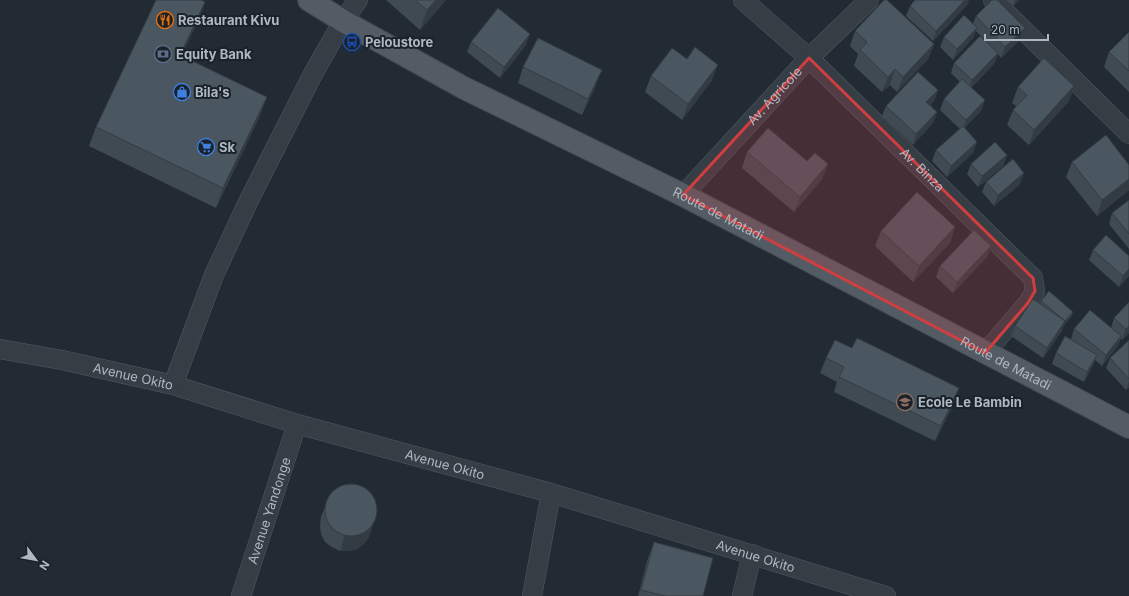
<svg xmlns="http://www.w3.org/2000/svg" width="1129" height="596" viewBox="0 0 1129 596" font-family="Inter,sans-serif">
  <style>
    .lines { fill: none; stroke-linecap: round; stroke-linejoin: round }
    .street-casing { stroke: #525b63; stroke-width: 20 }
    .primary-casing { stroke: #3e464f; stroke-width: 24 }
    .street { stroke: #353d45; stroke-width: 19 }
    .primary { stroke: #535c65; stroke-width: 22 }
    .wall { fill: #404a53 }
    .shaded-wall { fill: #343c43 }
    .building { fill: #4a5660; stroke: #343c43 }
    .marked { fill: #d03e3f; fill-opacity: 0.2; stroke: #d03e3f; stroke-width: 3; stroke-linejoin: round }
    .labels { text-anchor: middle; stroke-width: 4; stroke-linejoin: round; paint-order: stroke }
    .poi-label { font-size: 13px; font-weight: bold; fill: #afb8c2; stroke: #1a222a; text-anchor: start }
    .street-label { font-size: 13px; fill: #afb8c2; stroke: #1a222a }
  </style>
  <rect width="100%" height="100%" fill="#222b34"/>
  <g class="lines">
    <g class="street-casing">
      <g id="street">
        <path id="s1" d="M743 0 809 58 1033 278 1035 291 1028 303 985 353"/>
        <path d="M993 0 1129 134"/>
        <path id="s2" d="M683 195 809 58 869 0"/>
        <path id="s3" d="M0 349 62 360 173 385 297 424 551 493 886 596"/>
        <path d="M173 385 214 275 248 202 314 72 343 21 358 0"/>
        <path id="s4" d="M241 596 297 424"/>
        <path d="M532 596 551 493"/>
        <path d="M742 596 752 554"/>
      </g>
    </g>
    <g class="primary-casing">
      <g id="primary">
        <path id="s5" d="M309 0 343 21 464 88 683 195 1129 427"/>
      </g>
    </g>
    <use href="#street" class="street"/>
    <use href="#primary" class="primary"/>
  </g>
  <path class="wall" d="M386 0H446L420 30Z
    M1007 0H1019L1013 6Z
    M205 2 198 21 181 56 260 116 216 208 89 146 96 127Z
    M968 4 933 41 906 16 910 6Z
    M976 16 1021 39 1001 58 998 54 994 64 971 88 985 100 981 111 964 128 973 153 947 177 932 161 936 150 960 129 940 110 944 99 960 82 951 73 954 63 984 39 976 31 973 38 953 60 940 47 944 37 973 24Z
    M855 31 934 44 928 59 897 92 890 85 882 92 854 66 858 54 850 46Z
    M1129 32V92L1104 67 1109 52Z
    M471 42 526 45 500 78 467 52Z
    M523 67 596 85 582 115 518 83Z
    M651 76 712 80 682 120 645 92Z
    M1074 86 1069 101 1029 145 1007 125 1013 110 1016 106 1012 103 1018 87Z
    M938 90 934 101 930 105 937 112 933 123 913 145 882 116 886 106Z
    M747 152 807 161 828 164 822 179 794 212 742 168Z
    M1007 155 1003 166 978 187 967 174 971 164Z
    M1072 162 1129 165V190L1097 216 1066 177Z
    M986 182 1020 184 994 206 982 192Z
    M1129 200V249L1109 224 1112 213Z
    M955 227 950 243 913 282 875 246 881 231Z
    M991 246 987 257 953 293 936 277 940 266Z
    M1093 250 1129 276 1119 287 1089 260Z
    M1041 301 1073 312 1071 317 1064 325 1061 332 1043 358 1011 336 1015 326 1040 304Z
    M1129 302V333L1122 340 1121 338 1117 347 1102 366 1095 360 1093 365 1084 382 1052 364 1056 353 1071 339 1074 329 1111 328 1114 318Z
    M1129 340V387L1126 390 1106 368 1110 358Z
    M852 348 954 403 935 441 834 392 837 382 820 373 826 358Z
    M327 502 369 537 364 544 357 549 348 551H340L332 547 325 542 321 534 320 526 321 517Z
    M654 542 703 596H638L648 558Z"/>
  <path class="shaded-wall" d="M436 0H446L420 30 427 10Z
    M965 0H969L968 4 933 41 936 31Z
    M1015 0H1019L1013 6Z
    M205 2 198 21 173 74 180 55Z
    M977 28 973 38 953 60 957 49Z
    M1025 28 1021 39 1001 58 1005 47Z
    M530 34 526 45 500 78 504 67Z
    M934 44 928 59 897 92 903 77Z
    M998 53 994 64 969 90 972 80Z
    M718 65 712 80 682 120 688 104Z
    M895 69 890 85 882 92 888 77Z
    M602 70 596 85 582 115 588 99Z
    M1074 86 1069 101 1029 145 1034 130Z
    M938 90 934 101 922 113 926 102Z
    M267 97 260 116 216 208 223 188Z
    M985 100 981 111 962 131 966 120Z
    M937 112 933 123 913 145 916 134Z
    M977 142 973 153 947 177 951 166Z
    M1007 155 1003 166 978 187 982 176Z
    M828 164 822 179 794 212 800 197Z
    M1024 173 1020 184 994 206 998 195Z
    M1129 179V190L1097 216 1102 200Z
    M955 227 950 243 913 282 919 266Z
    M991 246 987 257 953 293 957 282Z
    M1129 269V276L1119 287 1123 276Z
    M1073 312 1071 317 1064 325 1061 332 1043 358 1047 348 1065 321Z
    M1129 326V333L1122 340 1126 329Z
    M1121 336 1117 347 1102 366 1106 355Z
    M1097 355 1093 365 1084 382 1087 372Z
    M1129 381V387L1126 390Z
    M959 388 954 403 935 441 941 426Z
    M374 522 369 537 364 544 357 549 348 551H340L345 535Z"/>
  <path class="building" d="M156 0H201L205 2 180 55 267 97 223 188 96 127Z
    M415 0H436L427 10Z
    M884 0H887L934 44 903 77 895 69 888 77 860 50 867 42 855 31Z
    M915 0H965L936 31 910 6Z
    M992 0H997L1025 28 1005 47 976 16Z
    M498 8 530 34 504 67 471 42Z
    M964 15 977 28 957 49 944 37Z
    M1129 32V71L1109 52Z
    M980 36 998 53 972 80 954 63Z
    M538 38 602 70 588 99 523 67Z
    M695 47 718 65 688 104 651 76 672 48 687 59Z
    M1044 58 1074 86 1034 130 1013 110 1027 95 1018 87Z
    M918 72 938 90 926 102 937 112 916 134 886 106Z
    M962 79 985 100 966 120 944 99Z
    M963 126 977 142 951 166 936 150Z
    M768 128 807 161 815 153 828 164 800 197 747 152Z
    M1106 135 1129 165V179L1102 200 1072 162Z
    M995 142 1007 155 982 176 971 164Z
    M1013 159 1024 173 998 195 986 182Z
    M917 192 955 227 919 266 881 231Z
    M1129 200V234L1112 213Z
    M974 230 991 246 957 282 940 266Z
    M1106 235 1129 256V269L1123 276 1093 250Z
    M1049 291 1073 312 1065 321 1041 301Z
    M1033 299 1065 321 1047 348 1015 326Z
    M1129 302V326L1126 329 1114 318Z
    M1090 310 1121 336 1106 355 1074 329Z
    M1065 336 1097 355 1087 372 1056 353Z
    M857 338 959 388 941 426 839 377 844 367 826 358 835 340 852 348Z
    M1129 340V379L1110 358Z
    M325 510a26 26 0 1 1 52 0a26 26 0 1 1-52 0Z
    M654 542 713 558 703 596H665L641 590Z"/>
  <path class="marked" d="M809 58 1033 278 1035 291 1028 303 985 353 683 195Z"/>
  <defs>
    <g id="restaurant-ring" transform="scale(0.9)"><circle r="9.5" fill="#1a222a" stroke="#e8710a" stroke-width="1.5"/><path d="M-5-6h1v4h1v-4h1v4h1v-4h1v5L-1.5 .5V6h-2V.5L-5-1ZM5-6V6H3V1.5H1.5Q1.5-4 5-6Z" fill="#e8710a"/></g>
    <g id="bus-ring" transform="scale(0.9)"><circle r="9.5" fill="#1a222a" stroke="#1a4fb4" stroke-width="1.5"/><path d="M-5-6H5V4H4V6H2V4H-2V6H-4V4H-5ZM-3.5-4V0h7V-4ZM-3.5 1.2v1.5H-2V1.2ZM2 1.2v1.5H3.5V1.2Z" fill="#1a4fb4"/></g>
    <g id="bank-ring" transform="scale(0.9)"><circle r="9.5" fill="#1a222a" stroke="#5c6f8a" stroke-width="1.5"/><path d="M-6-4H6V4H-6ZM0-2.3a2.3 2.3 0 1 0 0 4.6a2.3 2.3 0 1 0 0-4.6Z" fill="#5c6f8a"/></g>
    <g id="shop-ring" transform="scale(0.9)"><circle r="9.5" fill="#1a222a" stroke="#3f7fe0" stroke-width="1.5"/><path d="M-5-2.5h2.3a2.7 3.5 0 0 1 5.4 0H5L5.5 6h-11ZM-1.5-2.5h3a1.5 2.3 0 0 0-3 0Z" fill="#3f7fe0"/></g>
    <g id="supermarket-ring" transform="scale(0.9)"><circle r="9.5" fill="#1a222a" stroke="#3f7fe0" stroke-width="1.5"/><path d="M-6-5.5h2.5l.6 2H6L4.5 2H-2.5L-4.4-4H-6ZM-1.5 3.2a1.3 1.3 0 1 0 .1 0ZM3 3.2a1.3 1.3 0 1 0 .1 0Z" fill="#3f7fe0"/></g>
    <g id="school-ring" transform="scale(0.9)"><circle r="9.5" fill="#1a222a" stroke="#8d6e63" stroke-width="1.5"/><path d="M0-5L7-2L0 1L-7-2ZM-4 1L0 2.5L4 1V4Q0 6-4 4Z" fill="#8d6e63"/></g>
  </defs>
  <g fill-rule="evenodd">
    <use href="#restaurant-ring" x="165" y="20"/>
    <use href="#bus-ring" x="352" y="42"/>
    <use href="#bank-ring" x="163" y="54"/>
    <use href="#shop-ring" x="182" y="92"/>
    <use href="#supermarket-ring" x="206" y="147"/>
    <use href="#school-ring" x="905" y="402"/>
  </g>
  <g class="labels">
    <g class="poi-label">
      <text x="178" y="25">Restaurant Kivu</text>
      <text x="365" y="47">Peloustore</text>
      <text x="176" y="59">Equity Bank</text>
      <text x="195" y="97">Bila's</text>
      <text x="219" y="152">Sk</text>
      <text x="918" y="407">Ecole Le Bambin</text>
    </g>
    <g class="street-label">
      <text dy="5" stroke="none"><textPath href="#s2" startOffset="135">Av. Agricole</textPath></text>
      <text dy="5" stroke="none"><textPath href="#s1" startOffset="247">Av. Binza</textPath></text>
      <text dy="5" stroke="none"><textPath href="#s5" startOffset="462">Route de Matadi</textPath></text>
      <text dy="5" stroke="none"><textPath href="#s5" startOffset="786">Route de Matadi</textPath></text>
      <text dy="5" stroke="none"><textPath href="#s3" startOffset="136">Avenue Okito</textPath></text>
      <text dy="5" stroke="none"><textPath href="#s3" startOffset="460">Avenue Okito</textPath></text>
      <text dy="5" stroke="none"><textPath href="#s4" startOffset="90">Avenue Yandonge</textPath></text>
      <text dy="5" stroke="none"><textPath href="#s3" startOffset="784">Avenue Okito</textPath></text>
    </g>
  </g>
  <g transform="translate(36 560) rotate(122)" stroke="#1a222a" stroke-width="3" paint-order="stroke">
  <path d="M0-3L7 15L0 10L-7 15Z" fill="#afb8c2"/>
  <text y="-6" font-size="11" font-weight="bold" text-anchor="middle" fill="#afb8c2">N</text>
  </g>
  <path d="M985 34v6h63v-6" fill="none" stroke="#afb8c2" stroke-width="2"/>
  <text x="991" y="34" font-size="12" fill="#afb8c2" stroke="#1a222a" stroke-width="3" paint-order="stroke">20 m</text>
</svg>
